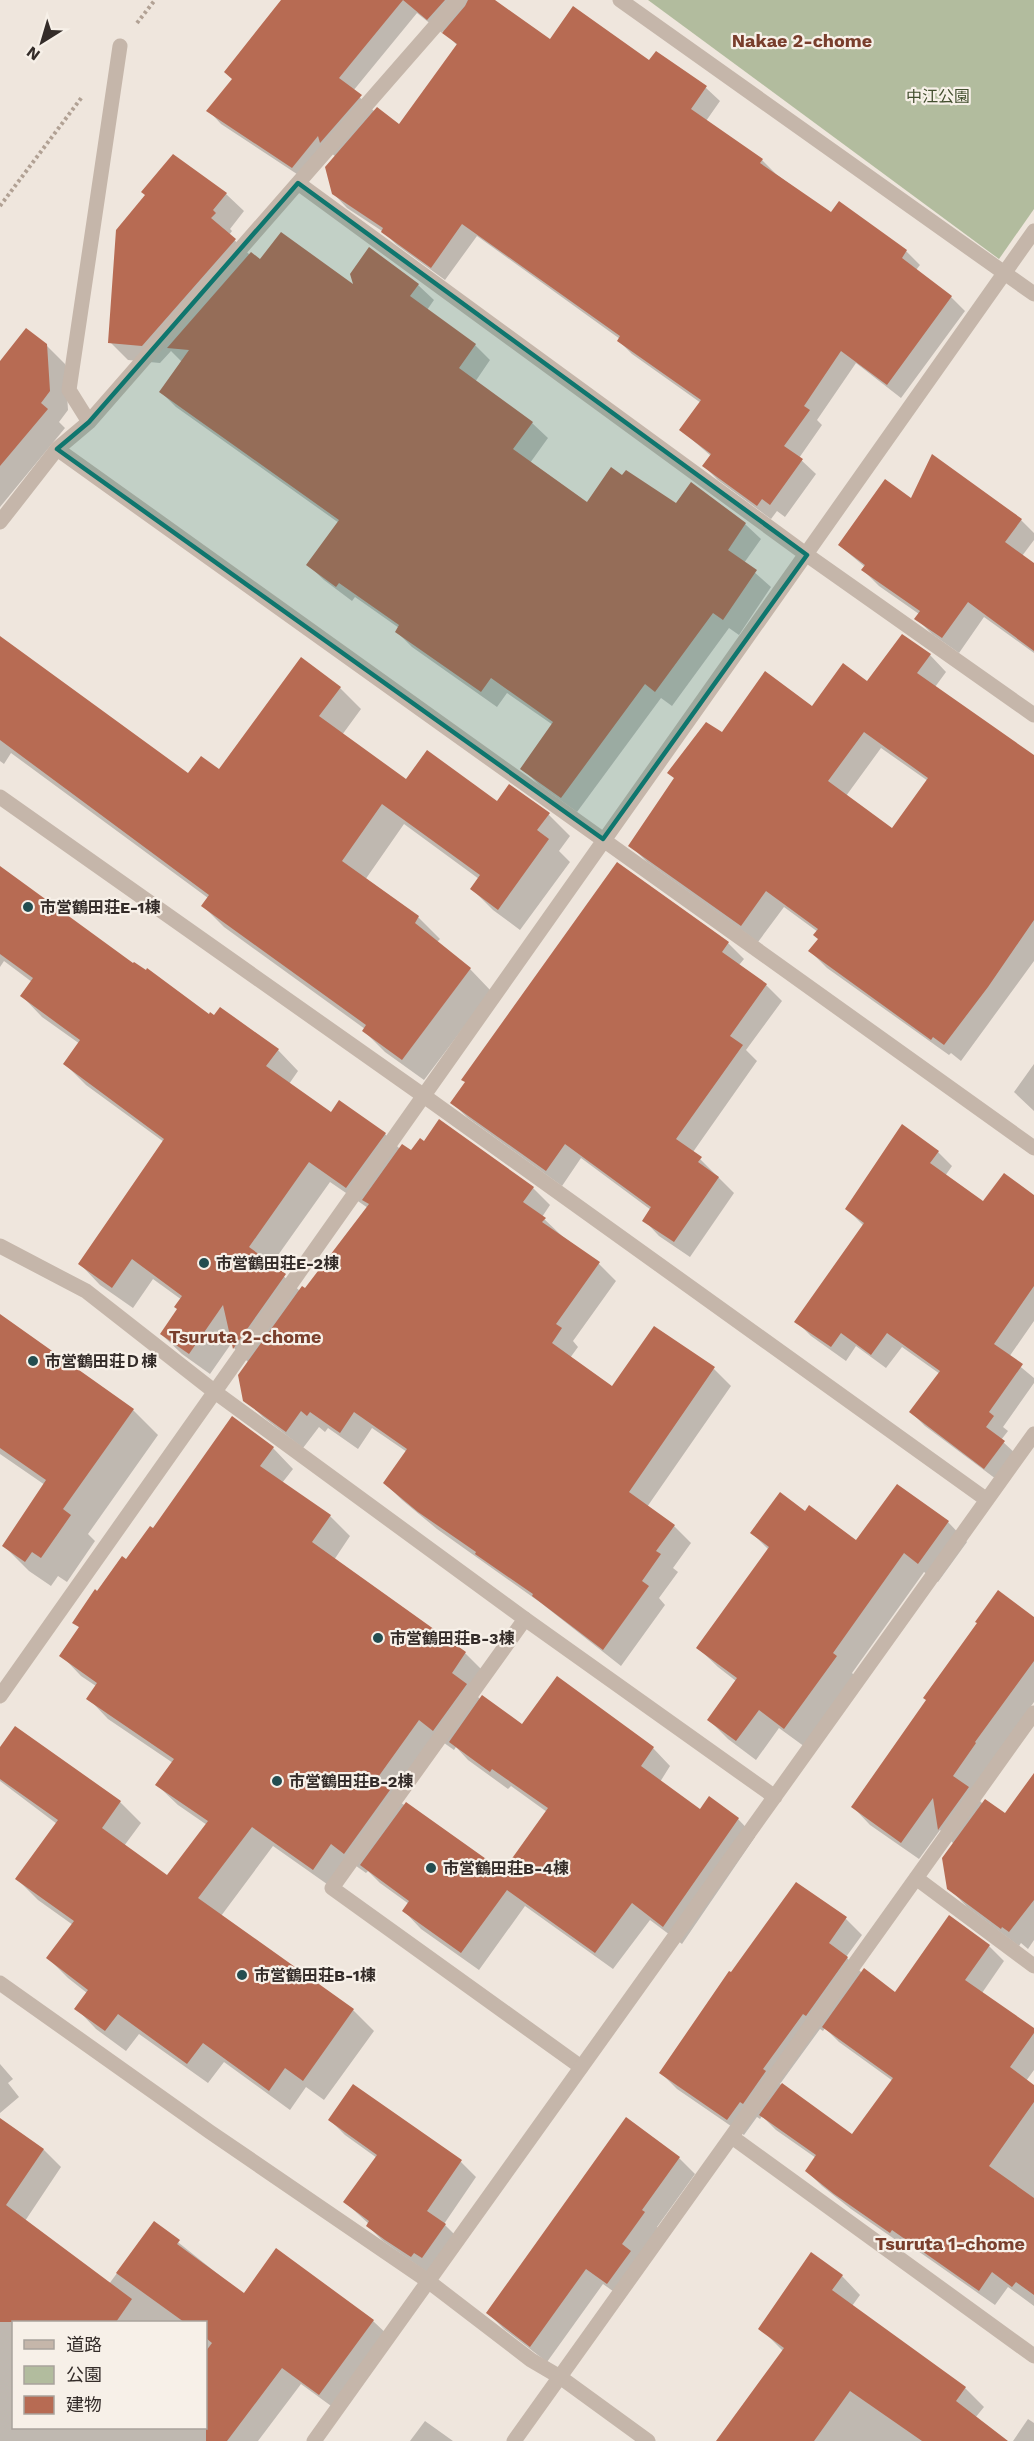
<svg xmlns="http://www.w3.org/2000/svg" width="1034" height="2441" viewBox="0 0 1034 2441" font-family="'Work Sans','Noto Sans JP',sans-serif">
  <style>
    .green { fill: #b2bc9e }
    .shadow { fill: #0003; fill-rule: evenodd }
    .building { fill: #b76b53; fill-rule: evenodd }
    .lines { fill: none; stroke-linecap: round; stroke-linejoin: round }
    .path { stroke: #b1a194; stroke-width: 4; stroke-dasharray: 3 3; stroke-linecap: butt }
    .lane { stroke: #c5b6aa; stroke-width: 15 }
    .street { stroke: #c5b6aa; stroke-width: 15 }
    .marked { fill: #0f766e; fill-opacity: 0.2; stroke: #0f766e; stroke-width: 4.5; stroke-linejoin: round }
    .poi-dot { fill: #234d50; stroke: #f7f0e8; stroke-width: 2 }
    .labels { text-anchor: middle; stroke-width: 4.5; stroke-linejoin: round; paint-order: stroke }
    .park-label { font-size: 16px; fill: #434f2f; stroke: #f7f0e8 }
    .poi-label { font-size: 16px; font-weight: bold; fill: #342c29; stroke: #f7f0e8; text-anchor: start }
    .neighbourhood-label { font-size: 18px; font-weight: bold; fill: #793e2c; stroke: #f7f0e8 }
  </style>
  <rect width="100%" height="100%" fill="#efe6dd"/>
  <path class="green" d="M648 0H1034V209L999 259Z"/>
  <path class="shadow" d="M283 0H492L550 41 649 62 706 88 720 101 706 121 762 160 776 174 831 215 906 251 920 265 916 270 951 297 965 311 901 398 856 363 817 420 822 425 799 458 816 474 785 517 777 511 771 519 718 480 704 466 711 456 681 430 701 403 632 354 619 341 620 339 477 236 445 280 397 245 382 231 347 208 333 193 336 157 330 152 306 180 221 124 208 110 234 79ZM417 13 442 33 443 31 458 46 399 126 375 112 353 91Z
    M226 194 244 211 230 229 232 231 229 235 250 255 261 261 355 287 418 285 434 300 427 310 475 345 490 360 475 382 532 423 548 438 530 463 587 504 623 477 676 506 745 524 761 539 744 563 771 587 739 635 729 628 672 706 661 698 577 812 538 784 522 768 553 725 507 693 497 707 412 647 397 632 399 628 355 597 352 601 324 580 308 565 339 523 176 407 161 392 182 362 171 351 160 363 128 360 110 342 117 231Z
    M46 345 65 364 68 410 59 422 65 428 0 507V365Z
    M912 500 1021 520 1034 533V540L1022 556 1034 565V653L984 617 959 653 932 634 916 618 919 614 879 586 863 570 865 567 839 545Z
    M0 637 188 775 219 771 340 688 361 709 342 735 406 781 549 815 570 836 559 851 570 862 520 930 493 910 472 889 479 879 404 824 365 880 418 917 440 939 437 942 470 969 491 991 424 1080 385 1052 364 1031 365 1029 224 927 203 906 208 898 11 753 4 764 0 761Z
    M930 655 946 672 935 687 1034 770V961L961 1061 951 1053 949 1055 827 968 810 951 819 939 818 932 784 907 758 942 647 862 630 845 722 734 812 708ZM881 748 928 781 892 830 846 796Z
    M617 864 728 943 744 959 739 965 766 985 782 1001 746 1050 757 1061 693 1152 734 1193 690 1257 659 1236 644 1220 651 1210 581 1158 562 1186 468 1118 452 1103Z
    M0 868 133 965 209 1016 278 1050 298 1071 289 1084 331 1114 385 1134 400 1149 411 1152 424 1143 440 1121 533 1188 550 1205 542 1217 562 1236 599 1264 616 1281 573 1341 578 1347 570 1358 613 1388 714 1369 731 1386 647 1507 674 1526 691 1543 673 1568 678 1572 659 1598 665 1605 621 1666 541 1603 437 1529 402 1500 385 1483 407 1452 372 1428 358 1449 328 1428 325 1432 319 1427 303 1448 263 1417 245 1399 249 1363 234 1348 233 1341 210 1374 182 1354 161 1334 179 1309 182 1300 153 1279 133 1308 100 1285 80 1264 164 1142 86 1085 65 1064 80 1044 42 1017 22 996 32 982 4 961 0 967ZM330 1182 368 1208 305 1290 300 1291 271 1265Z
    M1034 1064V1111L1014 1092Z
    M938 1152 952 1166 945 1176 984 1203 1034 1197V1321L1009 1357 1034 1378V1383L1003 1427 1008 1431 1001 1440 1018 1456 1000 1482 925 1426 911 1412 940 1374 902 1347 886 1368 856 1346 846 1361 811 1336 796 1321 864 1226 847 1209Z
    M0 1316 133 1410 158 1435 88 1534 95 1541 67 1582 58 1576 51 1586 29 1571 4 1546 45 1485 0 1454Z
    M273 1448 293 1469 282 1483 330 1516 350 1536 334 1560 465 1653 486 1674 473 1692 481 1700 522 1726 653 1748 670 1766 660 1782 700 1811 738 1819 755 1837 682 1944 650 1920 613 1969 525 1906 479 1970 421 1929 404 1911 409 1904 380 1883 368 1871 366 1873 352 1863 334 1889 273 1846 221 1916 353 2010 374 2031 324 2100 306 2087 290 2110 224 2062 208 2083 139 2034 126 2051 96 2029 76 2008 87 1993 68 1978 48 1958 73 1925 38 1900 17 1879 57 1824 0 1781V1749L15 1728 120 1802 141 1823 124 1846 167 1877 207 1825 178 1805 157 1785 173 1763 108 1719 88 1698 96 1686 81 1676 61 1655 80 1628 74 1622 153 1530ZM440 1740 454 1750 456 1747 468 1760 508 1789 511 1786 547 1812 503 1873 397 1800Z
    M806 1513 857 1542 948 1522 967 1542 938 1582 924 1572 852 1673 855 1676 805 1747 779 1728 756 1760 728 1739 709 1720 736 1681 718 1667 698 1648 769 1550 752 1533Z
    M1034 1618V1702L971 1792 983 1804 1006 1815 1034 1776V1940L1028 1949 1021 1943 1019 1946 967 1907 949 1888 954 1844 940 1830 919 1859 870 1825 853 1807Z
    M797 1884 846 1919 862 1935 846 1957 862 1973 895 1994 989 1946 1004 1961 982 1993 1034 2029V2070L1026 2081 1034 2086V2306L1008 2287 995 2305 908 2244 906 2247 851 2209 822 2186 807 2171 816 2158 776 2130 762 2116 760 2119 757 2117 744 2135 677 2089 661 2073ZM825 2028 839 2042 893 2081 852 2136 780 2084 820 2029 823 2031Z
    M0 2064 13 2079 8 2083 19 2097 0 2113Z
    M353 2086 461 2162 476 2177 444 2224 461 2241 427 2272 383 2241 368 2226 369 2224 345 2202 377 2158 345 2135 330 2120Z
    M0 2120 44 2150 61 2167 25 2221 109 2284 154 2223 244 2295 373 2321 391 2338 338 2411 301 2384 258 2441H0ZM14 2322H206V2428H14Z
    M679 2158 695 2174 657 2227 660 2230 624 2299 603 2284 547 2362 504 2329 488 2313Z
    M842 2276 860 2295 852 2306 965 2388 984 2407 975 2418 1006 2441H718L783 2351 760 2328Z
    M1028 2419 1034 2423V2441H1013Z
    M425 2421 453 2441H410Z"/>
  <path class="building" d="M281 0H445L427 20 403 0 339 78 362 95 320 143 318 136 292 168 206 111 232 79 224 72Z
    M468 0H495L550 39 573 6 649 60 656 51 707 86 691 109 763 159 760 163 831 212 839 201 907 250 902 258 952 296 887 385 841 351 804 406 810 410 784 446 803 459 770 505 762 499 757 506 702 466 711 454 679 430 701 400 617 341 620 336 462 224 431 268 381 232 383 228 332 194 325 167 377 107 399 124 457 44 442 33 465 6Z
    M173 154 227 193 213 210 216 213 211 218 236 239 142 346 108 343 116 230 145 195 141 192Z
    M281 232 353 284 350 274 369 247 419 284 410 296 476 344 459 368 533 422 513 449 587 502 611 467 622 475 626 470 676 503 691 482 746 523 728 550 757 570 723 620 713 613 655 692 645 684 561 798 520 769 553 722 491 678 481 692 395 632 399 625 339 583 336 587 306 565 339 520 159 392 189 350 167 348 251 252 260 259Z
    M26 328 47 344 50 391 41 403 48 409 0 466V361Z
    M932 454 1022 519 1005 542 1034 563V651L968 602 942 638 914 619 920 611 861 570 865 565 838 545 885 479 911 498Z
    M902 634 931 654 917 673 1034 755V920L988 987 944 1045 933 1037 931 1040 808 951 818 939 813 935 818 929 766 891 741 926 628 846 674 778 667 773 706 722 722 732 765 671 812 706 843 663 867 681ZM864 732 928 778 892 828 828 781Z
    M0 636 188 773 201 756 219 769 301 657 341 687 319 716 406 779 427 750 497 801 509 784 550 813 537 830 549 839 498 910 470 889 480 875 382 804 342 861 419 916 415 923 471 968 402 1060 362 1031 366 1025 201 906 209 895 0 740Z
    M617 862 729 942 722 952 767 984 730 1036 743 1045 676 1139 702 1157 698 1162 719 1177 674 1242 642 1221 651 1207 565 1144 546 1171 450 1103 465 1082 461 1080Z
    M0 866 133 963 134 962 146 970 147 968 209 1014 210 1012 214 1015 220 1007 279 1049 266 1066 331 1112 339 1100 386 1133 346 1188 309 1162 249 1247 286 1274 233 1349 223 1305 189 1354 160 1334 177 1309 174 1307 182 1296 132 1259 112 1288 78 1264 164 1139 63 1064 80 1040 20 996 33 978 0 954Z
    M439 1119 534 1187 523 1202 546 1218 542 1222 600 1262 556 1324 562 1328 552 1343 612 1386 654 1326 715 1367 629 1492 675 1525 656 1551 661 1554 642 1581 649 1586 603 1650 532 1596 533 1594 475 1554 476 1552 418 1512 383 1483 407 1449 354 1412 340 1433 310 1412 307 1416 301 1411 286 1432 243 1401 238 1375 302 1286 305 1288 369 1204 362 1200 402 1144 411 1150 420 1138 424 1141Z
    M902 1124 939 1151 930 1163 983 1201 1004 1173 1034 1195V1286L994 1344 1023 1364 989 1412 994 1416 986 1427 1005 1441 984 1469 909 1412 940 1371 887 1333 871 1355 841 1333 831 1347 794 1322 864 1223 845 1209Z
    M0 1314 134 1409 63 1509 71 1515 41 1558 32 1552 25 1562 2 1546 46 1480 0 1448Z
    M232 1416 274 1447 260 1466 331 1515 312 1542 466 1652 452 1673 467 1684 433 1731 419 1720 376 1780 390 1790 344 1854 331 1844 313 1870 252 1827 198 1898 354 2009 303 2081 285 2068 269 2091 203 2043 187 2064 118 2014 105 2031 74 2009 88 1990 46 1958 74 1921 15 1879 58 1820 0 1779V1747L15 1726 121 1801 102 1828 167 1875 208 1821 155 1785 174 1759 86 1699 97 1683 59 1656 79 1627 72 1623 95 1589 97 1591 122 1556 126 1559 150 1526 153 1528Z
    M897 1484 949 1521 918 1564 904 1553 833 1653 837 1656 784 1729 759 1710 736 1741 707 1720 737 1678 696 1648 769 1547 750 1533 780 1492 805 1511 809 1505 856 1540Z
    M998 1590 1034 1617V1661L975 1742 976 1743 953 1776 969 1787 938 1830 933 1798 901 1843 851 1807 926 1700 923 1698 977 1623 975 1622Z
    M557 1676 654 1747 641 1766 700 1809 709 1796 739 1818 663 1927 632 1903 595 1953 507 1890 461 1953 402 1911 409 1901 360 1865 406 1802 503 1871 548 1808 492 1769 490 1772 449 1742 482 1695 522 1724Z
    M1034 1773V1900L1009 1932 1002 1927 1001 1929 947 1889 942 1858 985 1799 1005 1813Z
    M796 1882 847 1917 829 1943 848 1957 806 2016 803 2014 763 2069 766 2071 743 2104 740 2102 727 2120 659 2073 729 1971 731 1972Z
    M949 1915 990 1945 965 1980 1034 2028V2033L1010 2067 1034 2085V2102L989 2166 1034 2198V2295L1016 2282 1012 2287 992 2272 979 2291 892 2230 890 2233 834 2194 805 2171 816 2155 759 2115 782 2083 852 2134 893 2078 822 2027 864 1968 895 1992Z
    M353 2084 462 2160 427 2211 446 2224 422 2258 414 2253 411 2257 385 2240 366 2226 369 2221 343 2202 377 2155 328 2120Z
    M626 2117 680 2157 642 2210 645 2212 622 2244 631 2251 607 2284 586 2269 530 2347 486 2313Z
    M0 2118 44 2149 6 2205 132 2299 116 2322H0Z
    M154 2221 180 2240 177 2244 244 2293 276 2248 374 2320 319 2395 282 2368 227 2441H206V2351L212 2343 206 2338V2322H184L116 2273Z
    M811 2252 843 2275 832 2290 966 2387 956 2401 1008 2441H922L850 2391 814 2441H716L784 2348 758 2329Z"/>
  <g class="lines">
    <path class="path" d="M137 23 155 0
      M0 206 82 97"/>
    <path class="lane" d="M525 1619 332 1888 581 2067"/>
    <path class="street" d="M620 0 1034 294
      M298 183 807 555 1034 715
      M89 422 69 390 120 46
      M57 449 1034 1148
      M0 522 57 449 89 422 458 0
      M0 797 424 1096 987 1500
      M0 1246 86 1291 215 1392 525 1619 775 1797
      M0 1696 1034 231
      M916 1878 1034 1966
      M0 1983 210 2132 428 2281 531 2360 560 2377 648 2441
      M732 2137 1034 2356
      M314 2441 1034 1434
      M514 2441 1034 1713"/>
  </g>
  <path class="marked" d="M298 183 807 555 603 839 57 449 89 422Z"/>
  <g class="poi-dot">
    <circle cx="28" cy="907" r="6"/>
    <circle cx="204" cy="1263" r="6"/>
    <circle cx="33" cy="1361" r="6"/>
    <circle cx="378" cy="1638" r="6"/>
    <circle cx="277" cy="1781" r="6"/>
    <circle cx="431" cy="1868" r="6"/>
    <circle cx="242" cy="1975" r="6"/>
  </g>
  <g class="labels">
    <g class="park-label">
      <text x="938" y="102">中江公園</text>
    </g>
    <g class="poi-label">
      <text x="40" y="913">市営鶴田荘E-1棟</text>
      <text x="216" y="1269">市営鶴田荘E-2棟</text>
      <text x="45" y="1367">市営鶴田荘Ｄ棟</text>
      <text x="390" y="1644">市営鶴田荘B-3棟</text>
      <text x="289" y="1787">市営鶴田荘B-2棟</text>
      <text x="443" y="1874">市営鶴田荘B-4棟</text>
      <text x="254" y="1981">市営鶴田荘B-1棟</text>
    </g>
    <g class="neighbourhood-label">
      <text x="802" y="47">Nakae 2-chome</text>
      <text x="245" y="1343">Tsuruta 2-chome</text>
      <text x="950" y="2250">Tsuruta 1-chome</text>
    </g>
  </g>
  <rect x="12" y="2321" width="195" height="108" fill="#f7f0e8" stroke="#a9a29c" stroke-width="1.5"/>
  <rect x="24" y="2340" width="30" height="9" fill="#c5b6aa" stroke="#a9a29c" stroke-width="1.5"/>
  <text x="66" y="2351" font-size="18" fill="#342c29">道路</text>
  <rect x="24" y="2366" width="30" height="18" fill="#b2bc9e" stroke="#a9a29c" stroke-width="1.5"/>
  <text x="66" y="2381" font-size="18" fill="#342c29">公園</text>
  <rect x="24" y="2396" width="30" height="18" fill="#b76b53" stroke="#a9a29c" stroke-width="1.5"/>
  <text x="66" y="2411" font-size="18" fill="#342c29">建物</text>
  <g transform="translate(42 42) rotate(217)" stroke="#f7f0e8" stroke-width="4.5" paint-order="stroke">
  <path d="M0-4.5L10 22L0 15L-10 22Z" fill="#342c29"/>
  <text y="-9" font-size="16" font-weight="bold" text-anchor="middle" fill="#342c29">N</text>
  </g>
</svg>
